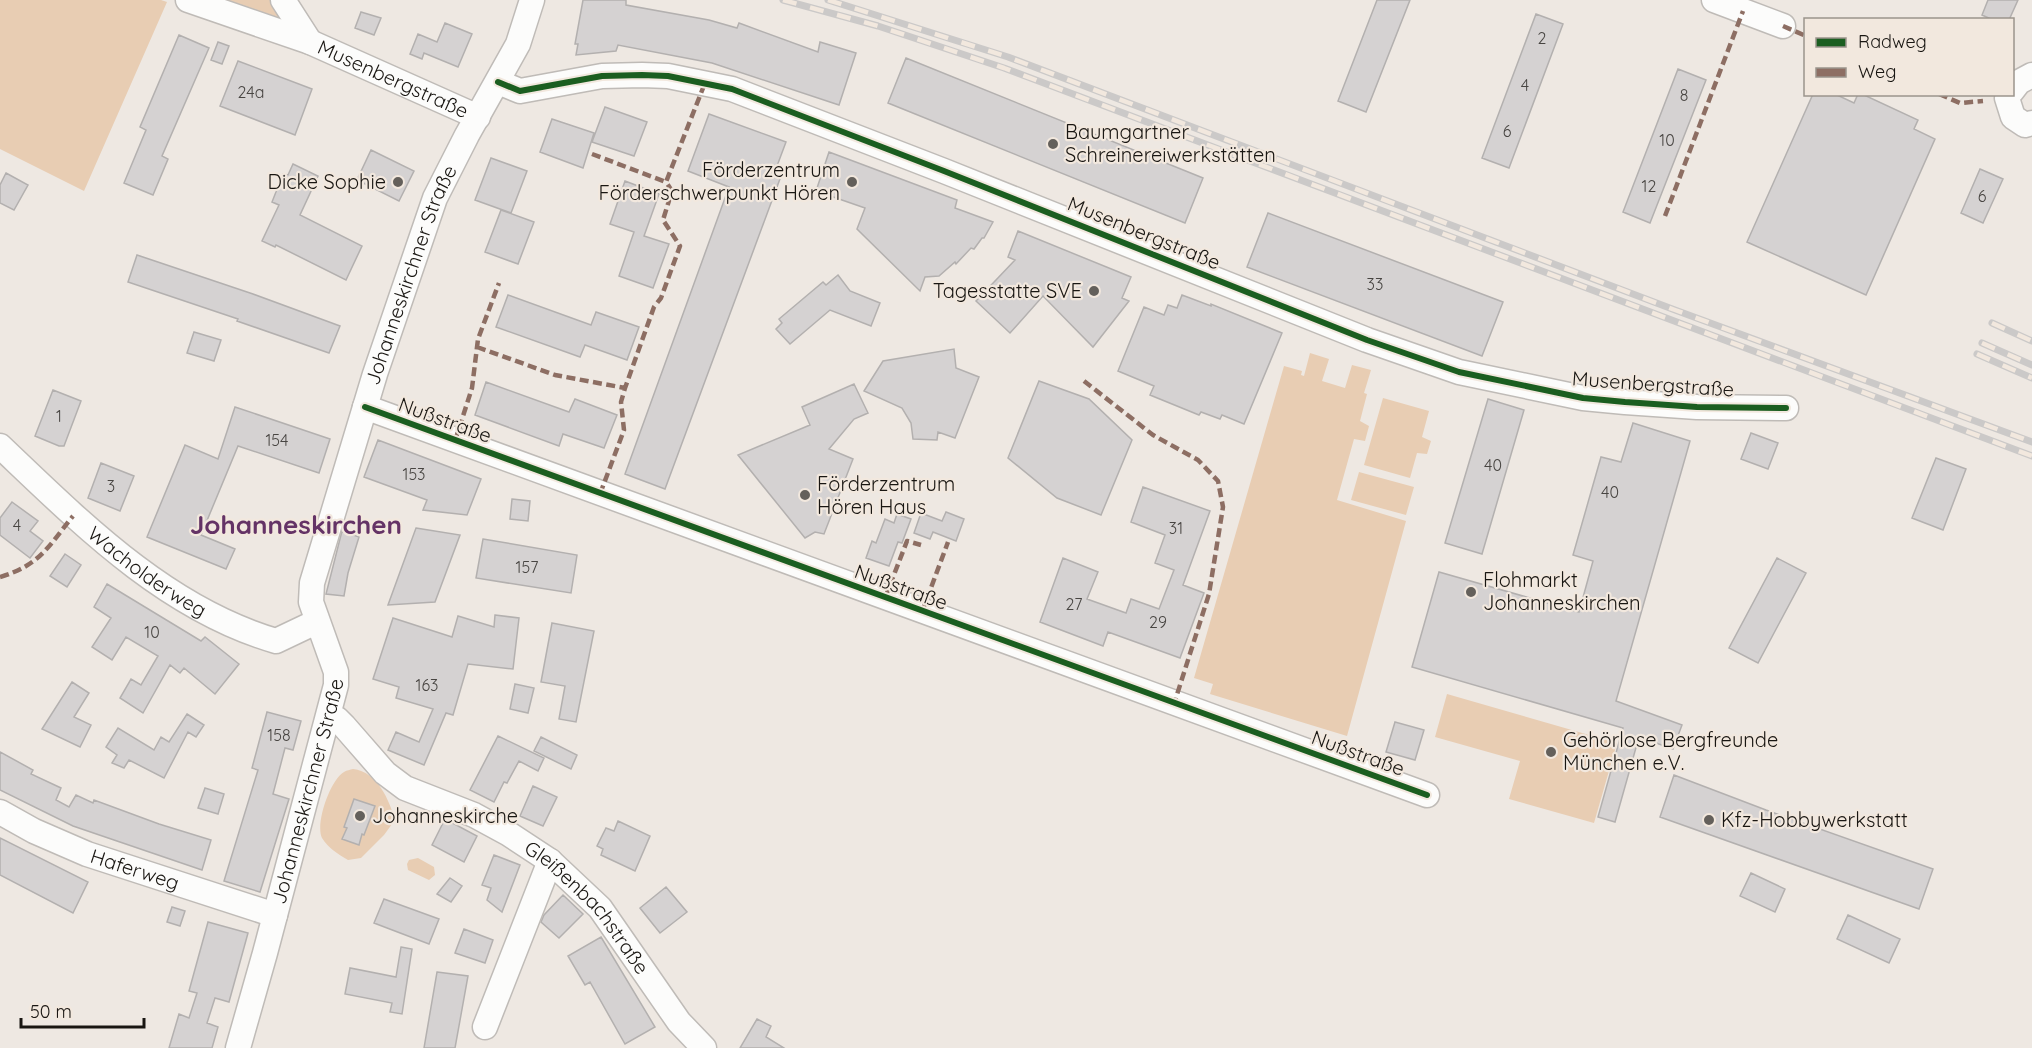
<svg xmlns="http://www.w3.org/2000/svg" width="2032" height="1048" viewBox="0 0 2032 1048" font-family="Quicksand,sans-serif">
  <style>
    .green { fill: #e8cdb3 }
    .building { fill: #d5d2d2; stroke: #b3b0af; stroke-width: 1.5 }
    .lines { fill: none; stroke-linecap: round; stroke-linejoin: round }
    .minor-casing { stroke: #bfbbb7; stroke-width: 27 }
    .minor { stroke: #fcfcfb; stroke-width: 24 }
    .rail-casing { stroke: #cbc9c8; stroke-width: 7 }
    .rail { stroke: #f2e8de; stroke-width: 4.5; stroke-dasharray: 14; stroke-linecap: butt }
    .quiet { stroke: #8d6e63; stroke-width: 4.5; stroke-dasharray: 9 4.5; stroke-linecap: butt }
    .cycleway-casing { stroke: #f2e8de; stroke-width: 10 }
    .cycleway { stroke: #1b5e20; stroke-width: 6 }
    .poi-dot { fill: #64605b; stroke: #f2e8de; stroke-width: 2 }
    .labels { text-anchor: middle; stroke-width: 4.5; stroke-linejoin: round; paint-order: stroke }
    .number-label { font-size: 16px; fill: #484542 }
    .street-label { font-size: 20px; fill: #191612; stroke: #f2e8de }
    .poi-label { font-size: 20px; fill: #191612; stroke: #f2e8de; text-anchor: start }
    .district-label { font-size: 26px; font-weight: bold; fill: #643366; stroke: #f2e8de }
  </style>
  <rect width="100%" height="100%" fill="#eee8e2"/>
  <path class="green" d="M0 0H161L167 2 84 191 0 149Z
    M221 0H272L284 19Z
    M1310 353 1329 359 1322 381 1345 388 1352 365 1371 370 1364 393 1367 394 1360 421 1369 426 1365 441 1354 439 1337 500 1406 521 1347 736 1210 694 1213 684 1194 678 1284 366 1302 371 1301 375 1304 376Z
    M1383 398 1429 411 1422 437 1431 441 1427 454 1417 453 1410 478 1364 465Z
    M1359 472 1414 487 1406 515 1351 500Z
    M1447 694 1617 743 1594 823 1509 799 1520 761 1435 737Z
    M353 769C378 772 389 800 395 820L384 835 361 858 348 860C338 854 328 848 322 838 315 824 330 780 344 772 347 770 350 770 353 769Z
    M418 858 434 867 435 875 429 880 408 870 407 864 409 860Z"/>
  <path class="building" d="M583 0H626V5L709 20 737 28 739 23 818 52 820 42 856 53 839 105 712 63 618 45 616 51 576 55 578 44H575Z
    M1377 0H1410L1366 112 1338 101Z
    M1988 0H2018L2009 20H1993L1982 15Z
    M361 12 381 18 374 35 355 28Z
    M1536 14 1563 24 1509 168 1482 158Z
    M445 23 472 34 458 67 424 53 422 59 410 54 418 34 437 42Z
    M179 35 209 48 162 156 168 159 153 195 124 183 146 130 140 127Z
    M218 42 229 46 222 64 211 60Z
    M906 58 1203 178 1185 223 888 103Z
    M238 61 312 89 295 135 220 106Z
    M1678 69 1706 80 1650 223 1623 212Z
    M1813 94H1835L1854 103 1858 94H1862L1918 120 1914 129 1935 139 1866 295 1747 242Z
    M605 107 647 122 634 156 592 142Z
    M709 114 786 142 777 166 784 168 665 489 625 474 729 187 688 171Z
    M552 119 594 133 583 168 540 152Z
    M371 150 414 171 399 201 357 180Z
    M829 152 957 200 955 208 993 222 984 238H982L974 249 971 248 956 264 955 262 939 276 925 277 920 291 857 229 865 208 816 191Z
    M491 158 527 171 511 213 475 200Z
    M293 164 318 176 300 215 362 246 346 280 276 245 275 247 262 241 279 205 272 202 283 174 288 175Z
    M1980 169 2003 179 1983 223 1961 213Z
    M6 173 28 185 14 210 0 203V185Z
    M625 181 659 194 644 236 669 244 653 288 619 276 634 232 610 224Z
    M501 210 534 222 518 264 485 252Z
    M1268 213 1503 302 1482 356 1247 267Z
    M1018 231 1131 277 1122 298 1129 301 1093 347 1043 296 1010 333 976 301 1015 260 1008 257Z
    M137 255 253 294 340 326 329 353 237 321 238 319 128 282Z
    M838 275 850 291 880 303 871 326 830 310 790 344 776 329 782 323 779 319 823 282 826 285Z
    M508 295 591 325 596 312 639 327 627 360 585 345 580 357 496 327Z
    M1182 295 1211 306V304L1282 333 1244 424 1222 415 1220 419 1201 412 1199 415 1150 395 1154 386 1118 371 1144 307 1164 315 1168 305 1177 308Z
    M194 332 221 340 214 361 187 353Z
    M954 349 956 368 979 377 955 438 938 432 937 440 913 439 911 423 902 408 864 391 883 361Z
    M1039 381 1089 399 1132 440 1101 515 1057 498 1008 458Z
    M486 382 569 412 575 399 617 415 604 448 563 434 559 446 475 415Z
    M854 384 868 413 854 419 829 449 853 459 824 534 815 532 805 538 738 455 810 425 802 407Z
    M53 390 81 401 64 446H59L35 436Z
    M1488 399 1524 410 1482 554 1445 543Z
    M235 407 330 439 319 473 238 446 201 535 235 549 226 569 147 537 185 445 218 459Z
    M1633 423 1690 441 1616 701 1682 725 1673 749 1639 737 1615 822 1598 817 1623 728 1412 667 1439 572 1579 612 1593 561 1573 555 1601 457 1621 462Z
    M1751 433 1778 443 1768 469 1741 459Z
    M378 440 481 479 467 515 423 510 427 500 364 477Z
    M1936 458 1966 469 1943 530 1912 518Z
    M101 463 134 476 120 511 88 498Z
    M1143 487 1210 511 1183 585 1204 593 1180 658 1108 632 1103 646 1040 622 1063 558 1098 572 1087 599 1126 613 1131 599 1159 609 1174 570 1155 563 1165 535 1131 522Z
    M512 499 530 501 528 521 510 519Z
    M12 502 38 521 30 531 43 541 30 558 0 535V518Z
    M946 512 964 519 956 541 933 532 930 539 914 533 921 513 942 521Z
    M897 514 911 519 902 543 898 542 889 566 866 558 872 541 876 543 885 519 894 523Z
    M416 528 460 535 435 602 388 605Z
    M342 531 359 537 348 573 344 596 326 594Z
    M483 539 577 555 571 593 476 578Z
    M65 554 81 565 67 587 50 576Z
    M1777 558 1806 573 1758 663 1729 648Z
    M107 584 201 641 205 637 239 664 215 694 184 668 180 673 170 665 143 713 120 698 131 679 141 685 158 656 126 637 112 660 92 647 111 618 94 607Z
    M495 615 519 618 513 669 468 664 453 715 446 713 424 765 388 750 396 732 419 742 433 709 396 698 399 687 373 679 393 618 452 637 458 616 494 627Z
    M552 623 594 631 576 722 559 719 565 686 541 682Z
    M72 682 89 693 74 717 91 725 80 747 42 729Z
    M515 684 534 688 528 713 510 709Z
    M267 712 301 721 293 750 285 748 273 794 289 799 260 892 224 881 258 770 252 768Z
    M187 714 204 725 196 737 188 732 164 778 129 760 124 768 112 763 117 755 106 747 118 728 154 750 161 737 169 742Z
    M1395 722 1424 730 1415 760 1386 752Z
    M498 736 544 758 538 771 519 761 507 783 504 782 494 802 470 790Z
    M541 737 577 755 571 769 534 751Z
    M0 752 33 770 31 774 61 788 56 800 69 807 76 795 93 803 94 800 159 824 211 840 202 870 73 826 0 790Z
    M1674 775 1766 810 1933 869 1919 909 1660 817Z
    M533 786 557 797 543 826 520 816Z
    M205 788 224 794 218 814 198 808Z
    M354 799 375 806 364 835 362 834 359 845 342 839 347 828 344 827Z
    M445 819 477 836 464 862 432 845Z
    M618 821 650 836 635 871 601 855 603 849 597 846 606 828 614 831Z
    M0 838 88 882 73 913 0 875Z
    M494 855 520 865 502 912 487 900 491 888 482 885Z
    M1751 873 1785 889 1775 912 1740 896Z
    M450 878 462 886 451 902 437 894Z
    M666 887 687 912 660 933 640 908Z
    M563 895 583 914 559 938 541 922 544 915Z
    M384 899 439 919 429 944 374 923Z
    M172 907 185 911 180 926 167 922Z
    M1848 915 1900 939 1889 963 1837 939Z
    M208 922 248 933 229 1002 215 998 207 1023 218 1027 212 1048H169L179 1014 189 1018 197 993 189 991Z
    M464 929 493 940 485 963 455 953Z
    M601 937 655 1027 625 1044 590 982 585 985 568 956Z
    M401 947 412 949 402 1014 390 1012 392 1003 345 994 350 968 396 977Z
    M437 972 468 976 455 1048H424Z
    M757 1019 771 1026 766 1037 784 1048H740Z"/>
  <g class="lines">
    <g class="minor-casing">
      <g id="minor">
        <path id="s1" d="M188 0 310 42 478 117"/>
        <path d="M283 0 310 42"/>
        <path d="M1714 0 1783 26"/>
        <path d="M498 82 520 91 602 76 642 75 668 76 732 89 944 171 1367 340 1459 372 1583 398 1625 402 1697 407 1786 408"/>
        <path d="M2012 91 2019 82 2032 75"/>
        <path d="M2009 94 2007 98 2013 117 2025 125 2032 123"/>
        <path d="M365 407 1427 795"/>
        <path id="s2" d="M0 446C81 523 166 609 276 641L316 622"/>
        <path id="s3" d="M329 716 337 719 344 726 385 773 405 788 474 815 509 834 550 861 600 908 679 1022 704 1048"/>
        <path id="s4" d="M0 812 34 831 87 854 275 915"/>
        <path d="M485 1027 550 861"/>
        <path id="s5" d="M238 1048 265 953 336 685V672L311 602 312 583 375 374 435 198 467 135 518 44 532 0"/>
      </g>
    </g>
    <use href="#minor" class="minor"/>
    <g class="rail-casing">
      <path id="rail" d="M783 0 878 26 1004 68 2032 456
        M828 0 1008 57 1675 310 2032 442
        M1992 323 2032 341
        M1982 343 2032 365
        M1977 354 2032 378"/>
    </g>
    <use href="#rail" class="rail"/>
    <path class="quiet" d="M1783 26 1806 36
      M1939 94 1960 103 1983 101
      M592 154 666 182
      M1665 216 1743 11
      M477 347 555 375 625 388
      M1084 381 1153 435 1198 460 1218 481 1223 507 1209 594 1174 704
      M455 441 472 388 478 339 499 283
      M600 494 624 430 621 402 625 388 654 307 661 298 680 246 663 220 672 191 666 182 705 83
      M0 577C40 565 48 547 73 516
      M885 598 907 541 921 545
      M922 612 948 542"/>
    <g class="cycleway-casing">
      <path id="cycleway" d="M498 82 520 91 602 76 642 75 668 76 732 89 944 171 1367 340 1459 372 1583 398 1625 402 1697 407 1786 408
        M365 407 1427 795"/>
    </g>
    <use href="#cycleway" class="cycleway"/>
  </g>
  <g class="poi-dot">
    <circle cx="1053" cy="144" r="6"/>
    <circle cx="398" cy="182" r="6"/>
    <circle cx="852" cy="182" r="6"/>
    <circle cx="1094" cy="291" r="6"/>
    <circle cx="805" cy="495" r="6"/>
    <circle cx="1471" cy="592" r="6"/>
    <circle cx="1551" cy="752" r="6"/>
    <circle cx="360" cy="816" r="6"/>
    <circle cx="1709" cy="820" r="6"/>
  </g>
  <g class="labels">
    <g class="number-label">
      <text x="1542" y="44">2</text>
      <text x="1525" y="91">4</text>
      <text x="251" y="98">24a</text>
      <text x="1684" y="101">8</text>
      <text x="1507" y="137">6</text>
      <text x="1667" y="146">10</text>
      <text x="1649" y="192">12</text>
      <text x="1982" y="202">6</text>
      <text x="1375" y="290">33</text>
      <text x="59" y="422">1</text>
      <text x="277" y="446">154</text>
      <text x="1493" y="471">40</text>
      <text x="414" y="480">153</text>
      <text x="111" y="492">3</text>
      <text x="1610" y="498">40</text>
      <text x="17" y="531">4</text>
      <text x="1176" y="534">31</text>
      <text x="527" y="573">157</text>
      <text x="1074" y="610">27</text>
      <text x="1158" y="628">29</text>
      <text x="152" y="638">10</text>
      <text x="427" y="691">163</text>
      <text x="279" y="741">158</text>
    </g>
    <g class="street-label">
      <text dy="7" stroke="none"><textPath href="#s1" startOffset="220">Musenbergstraße</textPath></text>
      <text transform="translate(1144 233) rotate(22)" y="7">Musenbergstraße</text>
      <text dy="7" stroke="none"><textPath href="#s5" startOffset="806">Johanneskirchner Straße</textPath></text>
      <text transform="translate(1653 384) rotate(4)" y="7">Musenbergstraße</text>
      <text transform="translate(445 420) rotate(20)" y="7">Nußstraße</text>
      <text dy="7" stroke="none"><textPath href="#s2" startOffset="194">Wacholderweg</textPath></text>
      <text transform="translate(901 587) rotate(20)" y="7">Nußstraße</text>
      <text transform="translate(1358 753) rotate(20)" y="7">Nußstraße</text>
      <text dy="7" stroke="none"><textPath href="#s5" startOffset="266">Johanneskirchner Straße</textPath></text>
      <text dy="7" stroke="none"><textPath href="#s4" startOffset="147">Haferweg</textPath></text>
      <text dy="7" stroke="none"><textPath href="#s3" startOffset="328">Gleißenbachstraße</textPath></text>
    </g>
    <g class="poi-label">
      <text x="1065" y="139">Baumgartner<tspan x="1065" dy="23">Schreinereiwerkstätten</tspan></text>
      <text x="840" y="177" text-anchor="end">Förderzentrum<tspan x="840" dy="23">Förderschwerpunkt Hören</tspan></text>
      <text x="386" y="189" text-anchor="end">Dicke Sophie</text>
      <text x="1082" y="298" text-anchor="end">Tagesstatte SVE</text>
      <text x="817" y="491">Förderzentrum<tspan x="817" dy="23">Hören Haus</tspan></text>
      <text x="1483" y="587">Flohmarkt<tspan x="1483" dy="23">Johanneskirchen</tspan></text>
      <text x="1563" y="747">Gehörlose Bergfreunde<tspan x="1563" dy="23">München e.V.</tspan></text>
      <text x="372" y="823">Johanneskirche</text>
      <text x="1721" y="827">Kfz-Hobbywerkstatt</text>
    </g>
    <g class="district-label">
      <text x="296" y="534">Johanneskirchen</text>
    </g>
  </g>
  <rect x="1804" y="18" width="210" height="78" fill="#f2e8de" stroke="#9b948c" stroke-width="1.5"/>
  <rect x="1816" y="38" width="30" height="9" fill="#1b5e20" stroke="#9b948c" stroke-width="1.5"/>
  <text x="1858" y="48" font-size="18" fill="#191612">Radweg</text>
  <rect x="1816" y="68" width="30" height="9" fill="#8d6e63" stroke="#9b948c" stroke-width="1.5"/>
  <text x="1858" y="78" font-size="18" fill="#191612">Weg</text>
  <path d="M21 1018v9h123v-9" fill="none" stroke="#191612" stroke-width="3"/>
  <text x="30" y="1018" font-size="18" fill="#191612" stroke="#f2e8de" stroke-width="4.5" paint-order="stroke">50 m</text>
</svg>
